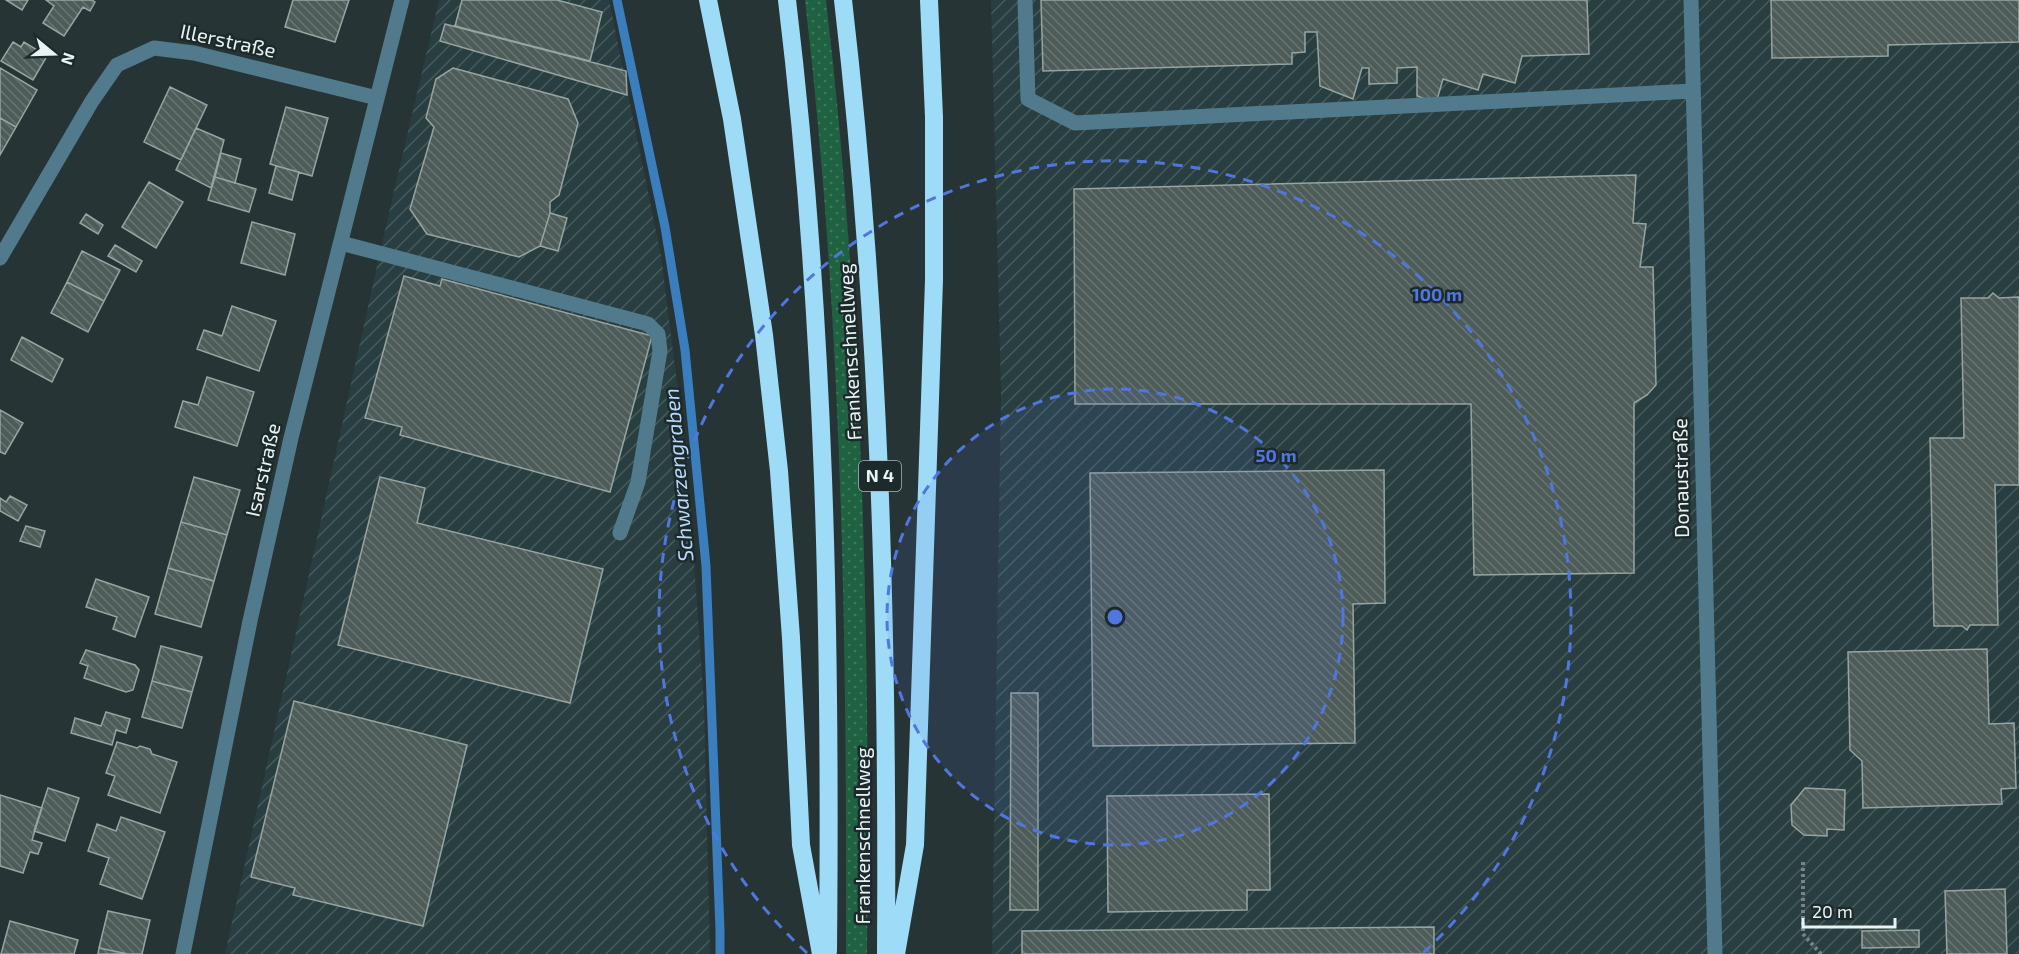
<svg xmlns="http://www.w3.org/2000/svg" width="2019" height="954" viewBox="0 0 2019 954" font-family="'Exo 2',sans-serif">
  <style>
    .industrial { fill: url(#industrial-furrows) }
    .grass { fill: url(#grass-dots) }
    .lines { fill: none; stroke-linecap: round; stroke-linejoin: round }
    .stream { stroke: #3b7ebe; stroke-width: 9 }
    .building { fill: url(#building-back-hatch); stroke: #96a5a1; stroke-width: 1.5 }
    .path { stroke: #788384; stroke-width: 4; stroke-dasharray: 3 3; stroke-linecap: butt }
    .minor { stroke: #517b8d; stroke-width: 15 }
    .highway { stroke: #9edbf6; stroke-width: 18 }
    .ring { fill: none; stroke: #5077df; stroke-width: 3; stroke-dasharray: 10 8 }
    .labels { text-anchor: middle; stroke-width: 5; stroke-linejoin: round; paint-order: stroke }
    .shield { fill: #1d2a2b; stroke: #acb7b7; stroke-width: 1.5 }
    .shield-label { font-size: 18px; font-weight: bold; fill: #eaf3f3 }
    .street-label { font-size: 20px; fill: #eaf3f3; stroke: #1d2a2b }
    .water-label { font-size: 21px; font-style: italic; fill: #b8d9fc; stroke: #1d2a2b }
    .centre { fill: #5077df; stroke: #1d2a2b; stroke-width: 3 }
    .ring-label { font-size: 18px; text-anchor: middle; font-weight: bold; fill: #5077df; stroke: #1d2a2b; stroke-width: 5; stroke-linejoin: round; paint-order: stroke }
  </style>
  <defs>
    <pattern id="industrial-furrows" width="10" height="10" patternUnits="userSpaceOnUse" patternTransform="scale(1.5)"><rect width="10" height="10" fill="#283e40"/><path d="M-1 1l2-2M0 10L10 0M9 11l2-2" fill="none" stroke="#475a5c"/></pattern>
    <pattern id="grass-dots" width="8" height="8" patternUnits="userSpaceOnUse" patternTransform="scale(1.5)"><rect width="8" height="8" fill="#1f6241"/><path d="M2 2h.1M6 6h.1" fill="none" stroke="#40795d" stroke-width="1.8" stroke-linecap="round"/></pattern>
    <pattern id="building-back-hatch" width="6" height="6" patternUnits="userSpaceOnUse" patternTransform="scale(1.5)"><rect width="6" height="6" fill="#4e5c59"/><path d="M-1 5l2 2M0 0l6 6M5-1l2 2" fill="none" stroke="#687471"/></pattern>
  </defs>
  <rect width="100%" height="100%" fill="#273435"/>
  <path class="industrial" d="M439 0H609L661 256 687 462 704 704 710 954H225L387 221Z
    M991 0H2019V954H992L1001 392Z"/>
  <path class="grass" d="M805 0H826C863 316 870 636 867 954H846C847 636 842 316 805 0Z"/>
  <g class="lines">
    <path class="stream" d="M617 0 665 227 685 350 706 566 720 930V954"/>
  </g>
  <path class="building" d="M6 0H28L22 10Z
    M46 0H92L95 2 90 11 83 7 64 36 43 23 54 6Z
    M293 0H349L335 42 285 27Z
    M462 0H557L602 12 590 61 455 26Z
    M1041 0H1587L1589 54 1522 56 1515 83 1483 74 1478 90 1443 79 1436 103 1417 96V67L1397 68V83L1369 84V68H1362L1353 99 1320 86 1317 32H1305V52L1292 53V64L1043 71Z
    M1771 0H2019V42L1888 45V56L1772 58Z
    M445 24 626 71 627 95 440 41Z
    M13 42 21 47 24 42 47 56 33 80 1 61Z
    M0 68 37 90 16 127 0 118Z
    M453 68 568 99 578 123 559 195 550 202V213L540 246 519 257 427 234 410 209 434 127 426 118 436 79Z
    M170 87 207 105 181 160 144 142Z
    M286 107 328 118 312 176 270 164Z
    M0 118 16 127 0 155Z
    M196 128 224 140 211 188 176 170Z
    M221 153 241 159 235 183 215 177Z
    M276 166 299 172 292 200 269 193Z
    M1636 175 1633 223 1646 224 1640 267H1653L1656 385 1647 395 1634 403V573L1474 575 1471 404H1075L1074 189Z
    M215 177 256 189 249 212 208 200Z
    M149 182 183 202 156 248 122 227Z
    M550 213 567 218 558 251 540 246Z
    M86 214 103 225 98 234 80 223Z
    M252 222 295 234 285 275 241 263Z
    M115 245 142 261 136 272 108 256Z
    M82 251 120 270 104 301 67 282Z
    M404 276 440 286 442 279 652 336 610 492 400 435 402 427 365 418Z
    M67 282 104 301 88 332 51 313Z
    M1993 293 1999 298 2019 297V485H1995L1998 625H1970L1967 630 1962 626H1934L1930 438H1964L1961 298H1988Z
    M232 306 276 321 259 371 197 349 204 330 222 336Z
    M22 337 63 359 52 382 11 360Z
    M207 377 254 392 237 446 175 427 183 401 198 405Z
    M0 410 23 423 5 454 0 452Z
    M1384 470 1385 603 1353 604 1355 743 1093 746 1090 473Z
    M194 477 240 490 227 535 181 522Z
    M380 477 425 488 417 523 603 569 570 703 338 645Z
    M10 496 27 505 18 521 0 511V498L6 502Z
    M181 522 227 535 214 581 168 568Z
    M26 526 45 531 40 547 20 541Z
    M168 568 214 581 201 627 155 614Z
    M96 579 149 597 135 637 113 629 117 617 86 607Z
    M161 646 202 657 192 692 152 681Z
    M1987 649 1989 724 2014 723 2016 788 2001 789 2002 804 1863 808 1862 761 1850 750 1848 652Z
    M86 650 135 665 139 670 133 690 126 692 84 678 88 666 80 663Z
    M152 681 192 692 182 728 142 717Z
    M1011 693H1038V910H1010Z
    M294 701 467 745 423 926 293 895 295 888 251 877Z
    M106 712 130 719 126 733 116 730 112 745 71 733 75 718 101 726Z
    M117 742 137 748 140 746 150 749 152 754 177 762 160 813 108 795 115 776 106 773Z
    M48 788 79 798 65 841 34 831Z
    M1805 788 1845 790 1844 830 1827 829V836L1804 835 1792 825 1791 805Z
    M1269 794 1270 890H1247V910L1108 912 1107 796Z
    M0 795 42 808 32 840 42 843 38 854 30 852 23 873 0 866Z
    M121 817 165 832 142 899 100 884 109 858 88 851 97 824 116 831Z
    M2005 889 2007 954H1947L1945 891Z
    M108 911 150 920 142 954H128L99 948Z
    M10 921 78 940 74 954H1Z
    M1434 927V954H1022V931Z
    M1919 930V947L1862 948V931Z
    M99 948 128 954H98Z"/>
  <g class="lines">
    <path class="path" d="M1803 862V934L1821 954"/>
    <path class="minor" d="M1025 0 1028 99 1075 123 1693 91
      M1691 0 1715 954
      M341 243 648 324 658 334 660 351 638 482 620 533
      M0 258 92 101 117 65 154 48 194 53 377 98
      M183 954 250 621 291 438 402 0"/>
    <path class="highway" d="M708 0 732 119 764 335 779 471 791 638 801 845 821 954
      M787 0C825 315 831 634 828 951
      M843 0C880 317 888 635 886 954
      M896 954 915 845 934 280V117L929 0"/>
  </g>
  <circle cx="1115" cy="617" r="228" fill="#5077df" fill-opacity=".12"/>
  <g class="ring">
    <circle cx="1115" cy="617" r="228"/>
    <path d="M807 953A456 456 0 1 1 1423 953"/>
  </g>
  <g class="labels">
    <rect class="shield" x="859" y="461" width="42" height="30" rx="4.5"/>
    <g class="shield-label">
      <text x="880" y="482">N 4</text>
    </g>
    <g class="street-label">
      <text transform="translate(228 41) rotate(12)" y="7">Illerstraße</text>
      <text transform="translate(850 352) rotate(-93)" y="7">Frankenschnellweg</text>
      <text transform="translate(263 470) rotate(-77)" y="7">Isarstraße</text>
      <text transform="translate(1681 478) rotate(-91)" y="7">Donaustraße</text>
      <text transform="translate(863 836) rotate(-90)" y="7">Frankenschnellweg</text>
    </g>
    <g class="water-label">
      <text transform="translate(679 475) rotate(-95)" y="7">Schwarzengraben</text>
    </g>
  </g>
  <circle cx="1115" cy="617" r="9" class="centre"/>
  <g class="ring-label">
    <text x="1437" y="301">100 m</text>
    <text x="1276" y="462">50 m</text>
  </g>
  <g transform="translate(54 54) rotate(109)" stroke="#1d2a2b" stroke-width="4.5" paint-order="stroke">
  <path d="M0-4.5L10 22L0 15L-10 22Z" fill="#eaf3f3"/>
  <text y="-9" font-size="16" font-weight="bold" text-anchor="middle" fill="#eaf3f3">N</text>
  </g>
  <path d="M1803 918v9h92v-9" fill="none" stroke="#eaf3f3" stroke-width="3"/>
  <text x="1812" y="918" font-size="18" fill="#eaf3f3" stroke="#1d2a2b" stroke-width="4.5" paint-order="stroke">20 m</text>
</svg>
